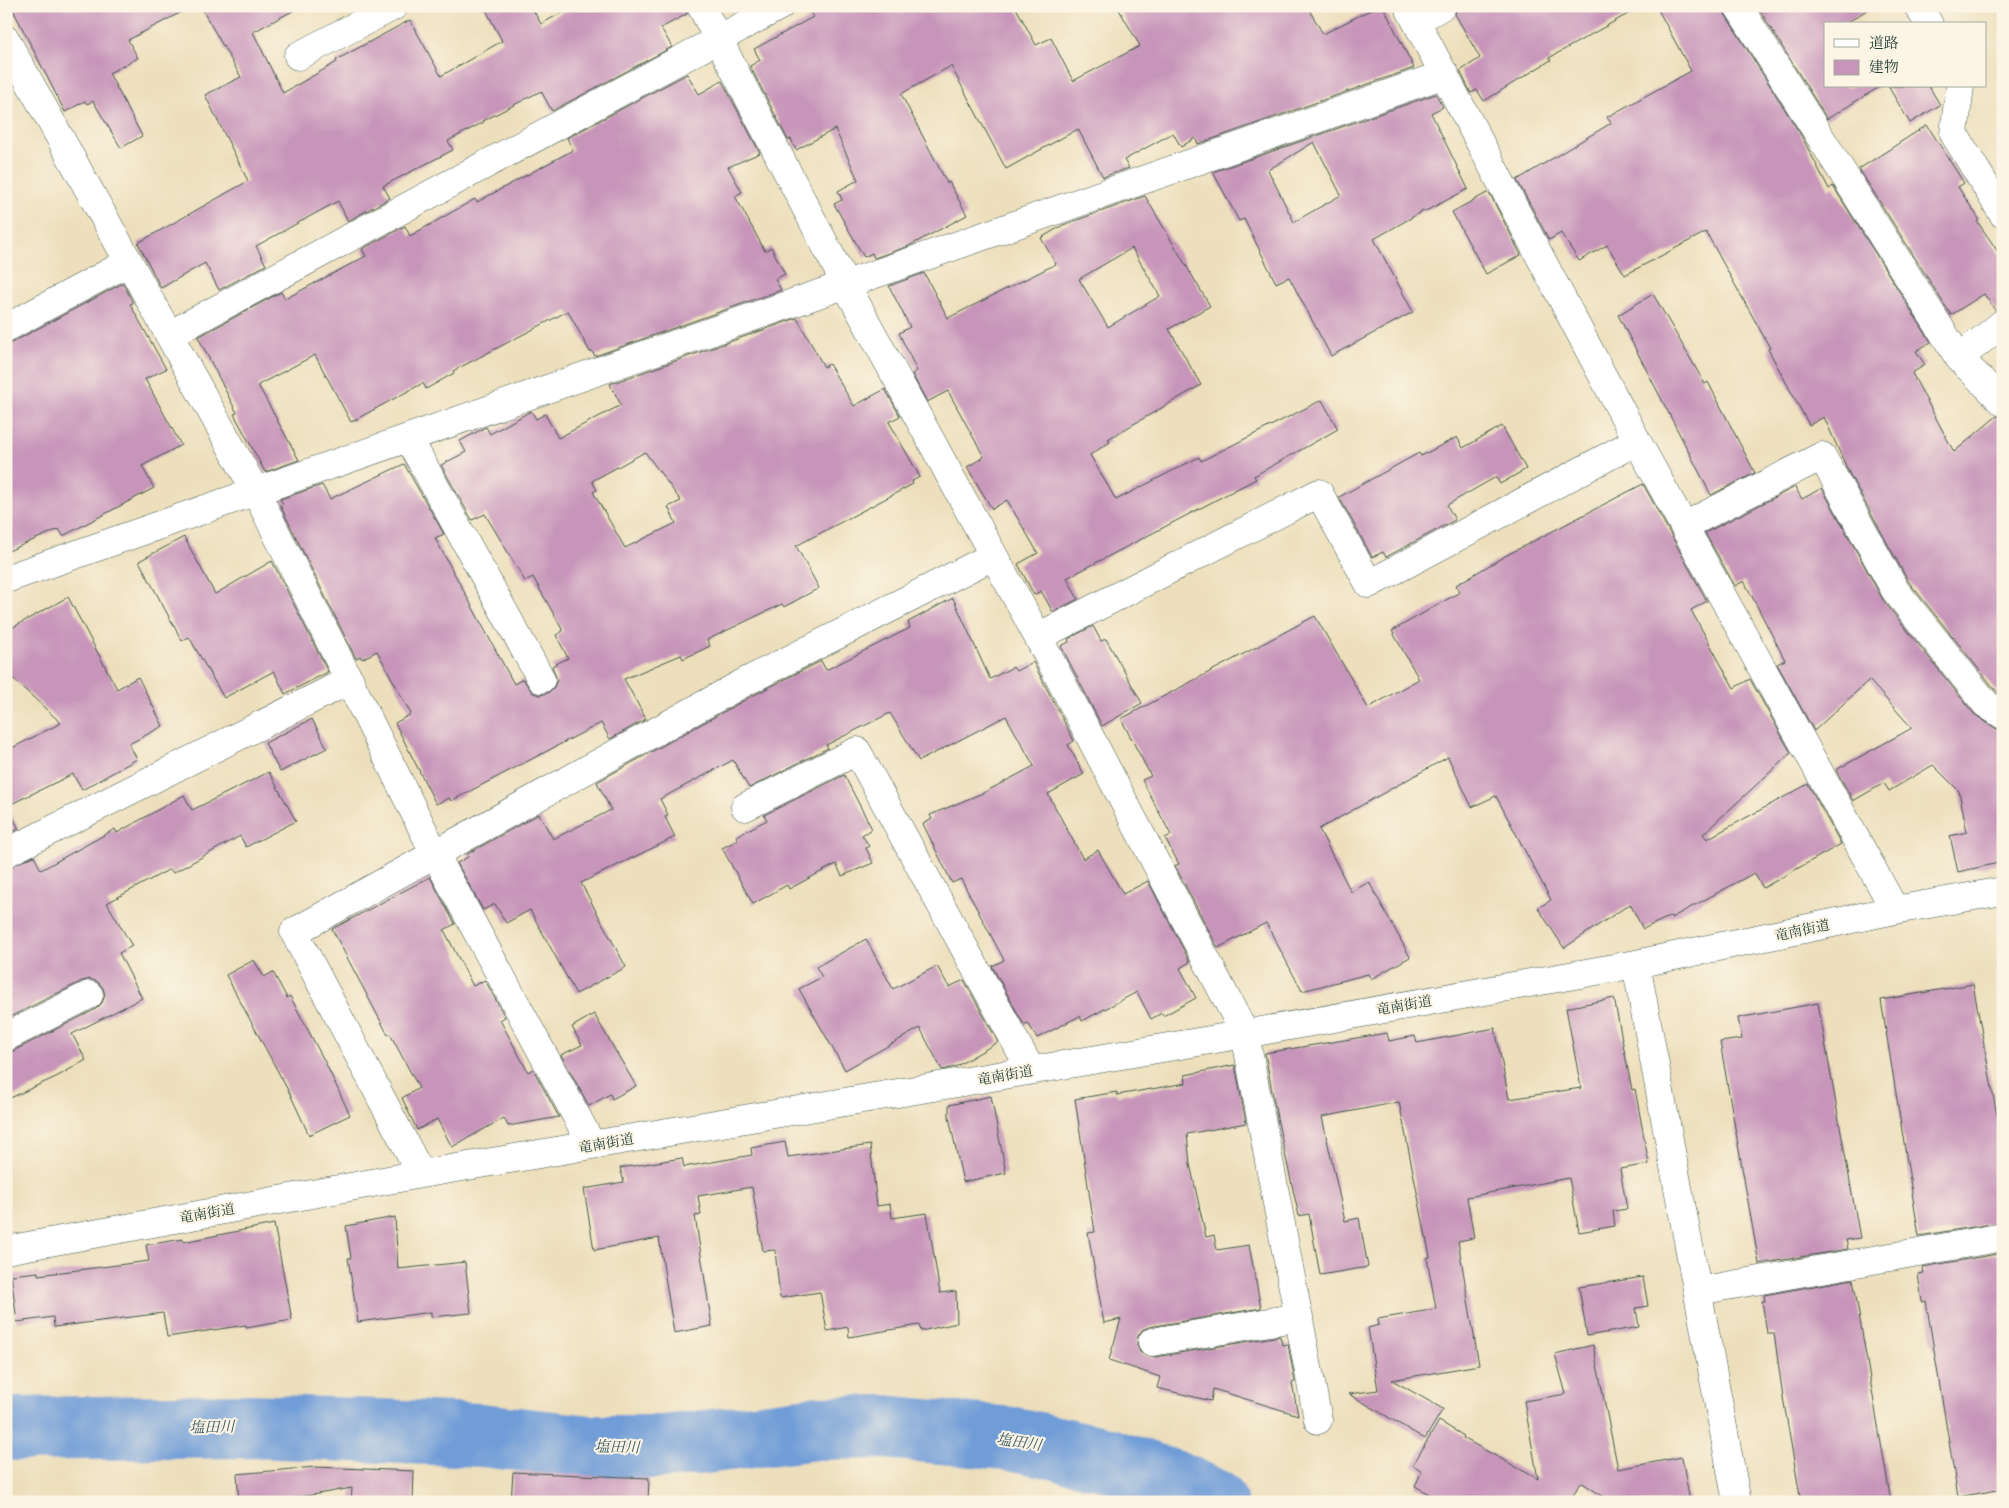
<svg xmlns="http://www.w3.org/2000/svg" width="2009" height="1508" viewBox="0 0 2009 1508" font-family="'IM FELL English','Noto Serif JP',serif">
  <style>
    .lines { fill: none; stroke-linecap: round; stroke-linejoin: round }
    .river { stroke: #6f9cd7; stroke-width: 64 }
    .building { fill: #c795ba; fill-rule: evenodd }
    .street-casing { stroke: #3e5548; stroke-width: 29 }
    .street { stroke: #fff; stroke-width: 28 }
    .labels { text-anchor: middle; stroke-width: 4; stroke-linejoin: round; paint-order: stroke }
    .street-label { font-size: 14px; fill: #1f3d34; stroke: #fcf5e5 }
    .water-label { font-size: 15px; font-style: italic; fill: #375a65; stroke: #fcf5e5 }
  </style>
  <rect width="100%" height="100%" fill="#fcf5e5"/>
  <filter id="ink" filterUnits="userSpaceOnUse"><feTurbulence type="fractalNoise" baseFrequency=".02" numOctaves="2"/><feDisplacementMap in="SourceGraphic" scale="10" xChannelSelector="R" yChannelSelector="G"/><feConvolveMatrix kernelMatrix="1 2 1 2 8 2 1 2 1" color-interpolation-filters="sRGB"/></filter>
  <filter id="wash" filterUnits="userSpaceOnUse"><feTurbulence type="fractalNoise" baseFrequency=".0096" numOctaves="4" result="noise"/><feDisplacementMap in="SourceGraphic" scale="20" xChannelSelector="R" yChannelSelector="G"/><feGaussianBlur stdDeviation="1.12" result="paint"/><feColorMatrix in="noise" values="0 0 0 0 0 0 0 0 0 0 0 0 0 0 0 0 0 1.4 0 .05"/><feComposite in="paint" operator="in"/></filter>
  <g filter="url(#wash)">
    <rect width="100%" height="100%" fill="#eddfbc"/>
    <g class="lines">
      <path class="river" d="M6 1429 252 1426 481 1435 591 1447H665L817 1428 884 1427 1015 1439 1103 1458 1184 1486 1215 1502"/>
    </g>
    <g id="blocks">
      <path class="building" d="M11 6H193L128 40 138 58 109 73 142 136 121 148 93 101 87 104 85 101 65 112Z
        M200 6H302L253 32 283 93 337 62 336 60 410 20 441 76 502 41 484 6H531L541 24 574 6H686L687 14 661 28 672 47 552 111 541 91 483 121 484 122 448 141 453 150 383 186 390 198 348 221 338 201 256 246 266 265 219 290 205 263 161 288 138 243 248 181 205 95 241 77Z
        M807 6H1015L1036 45 1051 38 1073 81 1140 46 1117 6H1307L1323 34 1378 6H1383L1414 68 1198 144 1195 138 1181 147 1173 133 1124 160 1129 168 1103 177 1078 129 1006 169 951 66 901 94 947 183 949 182 967 215 909 246 874 258 872 253 864 257 834 204 842 200 838 191 858 180 835 129 796 150 791 139 788 140 750 66 760 60 754 49 813 17Z
        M1458 6H1642L1549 58 1551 60 1484 101 1477 90 1471 93 1460 71 1480 58 1455 14Z
        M1656 6H1722L1725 14 1801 135 1829 189 1833 186 1931 342 1916 351 1925 365 1912 373 1954 452 1997 416 2003 417V696L1997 692 1908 581 1849 473 1824 417 1809 425 1768 349 1770 348 1706 232 1625 275 1607 245 1579 261 1561 233 1549 240 1517 180 1611 123 1607 117 1691 71Z
        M1757 6H1873L1845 24H1825V86H1881L1827 119Z
        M687 74 699 94 722 81 760 153 728 167 742 192 735 196 765 251 771 247 785 274 775 279 781 290 595 356 592 351 590 352 568 311 453 371 454 373 426 389 423 383 351 422 315 355 258 385 299 460 265 472 234 414 237 413 198 337 281 292 285 299 366 256 362 249 405 226 410 236 475 199 477 202 573 150 567 138Z
        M1888 86H1929L1940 105 1910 123Z
        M1436 94 1443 107 1431 113 1468 189 1424 212 1423 211 1374 239 1413 312 1331 356 1289 277 1276 283 1244 219 1239 221 1213 172ZM1314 142 1341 195 1294 222 1268 170Z
        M1927 125 1964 183 1958 187 1979 219 1977 221 2003 259V308L1995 310 1984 294 1951 315 1859 169Z
        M1487 193 1490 194 1521 255 1486 274 1452 212Z
        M1145 196 1210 306 1169 329 1201 385 1108 439 1110 442 1090 455 1116 500 1199 457 1201 461 1322 400 1338 429 1254 476 1256 479 1067 578 1078 599 1053 612 1041 591 1034 595 1018 564 1038 553 1007 500 992 509 967 467 984 457 948 391 927 402 912 374 917 371 899 333 910 327 889 286 924 273 948 318 1056 264 1041 238 1063 225ZM1132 248 1160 296 1108 327 1079 279Z
        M123 283 133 303 130 304 166 369 145 379 181 445 142 466 154 488 63 536 59 529 6 552V344L13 342Z
        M1653 294 1705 384 1708 382 1755 473 1711 495 1618 315Z
        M797 318 824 367 829 364 854 406 885 389 900 416 889 422 920 477 912 481 913 484 796 546 819 588 784 607 782 604 707 640 710 646 683 659 681 655 624 679 646 719 610 739 601 723 451 801 449 798 436 804 395 723 411 714 377 651 362 659 360 656 356 659 280 505 283 504 280 499 322 485 330 499 404 464 444 534 435 538 514 684 523 679 533 693 540 695 548 693 554 687 557 680 552 666 568 658 556 635 563 631 533 577 525 581 485 514 472 520 441 465 466 452 460 441 486 427 490 434 531 411 536 419 545 414 558 438 621 405 610 384ZM645 452 681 501 668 507 676 523 625 548 593 492 597 490 592 481Z
        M1502 426 1526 469 1500 484 1496 477 1447 505 1455 520 1386 557 1383 552 1372 557 1339 497 1419 453 1421 456 1457 437 1463 448Z
        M1643 484 1707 601 1691 610 1734 688 1750 679 1791 753 1703 834 1707 839 1808 784 1841 844 1763 888 1754 873 1671 918V916L1643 929 1630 904 1564 948 1538 908 1551 900 1496 796 1472 807 1448 757 1319 829 1351 892 1369 882 1410 957 1371 979 1368 974 1302 991 1266 923 1218 948 1175 866 1179 864 1165 838 1171 835 1142 780 1151 776 1121 719 1315 616 1368 708 1419 679 1392 631 1460 592 1456 585 1505 556Z
        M1795 487 1802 499 1822 488 1883 600 1974 714 1995 728 2003 731V862L1958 872 1950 836 1967 832 1959 791 1933 765 1889 791 1884 783 1853 801 1836 770 1912 728 1869 680 1814 731 1777 664 1785 660 1744 581 1735 586 1705 533Z
        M184 537 215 594 272 561 328 672 285 694 274 671 224 698 189 637 182 641 139 561Z
        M68 597 117 689 138 677 163 726 129 744 137 759 82 790 73 774 7 806 19 829 6 835V751L61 723 6 672V631Z
        M953 598 990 679 1013 667 1016 671 1033 662 1074 741 1068 745 1084 774 1048 794 1083 859 1098 850 1123 894 1148 881 1190 962 1180 968 1196 998 1163 1016 1162 1013 1151 1019 1137 992 1082 1021 1080 1016 1037 1038 1028 1023 1024 1025 992 966 1004 960 961 879 952 883 923 824 932 819 930 815 985 792 1034 766 1006 716 919 761 890 713 826 745 828 748 749 788 733 760 660 799 668 815 665 817 675 837 581 883 626 967 576 994 530 910 506 923 495 904 483 910 457 863 468 857 467 854 539 814 553 839 611 810 597 782 752 696 821 661 826 670 910 628 908 622Z
        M1093 626 1101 641 1106 639 1142 703 1102 726 1061 646 1069 642 1068 639Z
        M312 719 327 748 280 772 265 743Z
        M269 772 296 821 246 847 240 836 173 873 170 869 107 903 132 946 119 953 142 998 72 1034 86 1060 58 1076 6 1100V1052L13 1051 96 1009 102 1003 105 995 103 988 98 982 90 979 82 981 6 1019V868L34 856 41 870 115 829 117 833 184 795 192 810Z
        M844 775 872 829 862 835 869 846 866 848 873 863 842 876 836 864 789 889 787 885 753 904 722 848 738 840 736 836 767 820 764 815Z
        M430 877 455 924 444 930 473 986 485 980 505 1017 500 1020 528 1072 533 1069 559 1117 508 1126 504 1118 452 1147 437 1119 417 1130 402 1098 419 1088 390 1034 388 1035 332 929Z
        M866 939 893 989 937 966 949 987 964 980 998 1042 955 1067 942 1070 920 1028 845 1070 799 989 822 977 816 967Z
        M254 960 264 977 273 972 287 998 290 996 326 1064 350 1115 309 1135 290 1094 226 975Z
        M1973 984 2003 1149V1222L1919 1236 1881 1000Z
        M1614 998 1632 1090 1635 1089 1649 1164 1620 1169 1627 1209 1613 1211 1615 1226 1579 1232 1569 1178 1467 1197 1474 1238 1458 1241 1479 1365 1392 1380 1443 1409 1425 1439 1349 1394 1378 1390 1368 1328 1379 1325 1378 1319 1436 1309 1427 1258 1430 1257 1399 1102 1322 1117 1345 1221 1359 1218 1368 1267 1320 1275 1309 1214 1299 1216 1277 1118 1265 1053 1387 1033 1389 1041 1415 1036 1417 1043 1495 1028 1509 1099 1581 1088 1566 1008Z
        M1818 1003 1860 1238 1846 1240 1848 1249 1759 1264 1720 1042 1742 1039 1738 1018Z
        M594 1014 636 1086 612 1099 610 1094 589 1106 561 1055 582 1045 572 1027Z
        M1235 1065 1246 1123 1187 1134 1190 1164 1206 1237 1214 1235 1217 1250 1249 1245 1261 1308 1149 1327 1142 1330 1138 1336 1137 1345 1140 1352 1146 1356 1155 1357 1280 1336 1282 1345 1288 1344 1295 1382 1292 1383 1298 1415 1213 1389 1211 1401 1157 1388 1160 1377 1109 1360 1121 1319 1104 1323 1088 1233 1095 1232 1075 1099 1117 1092V1095L1186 1083 1185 1075Z
        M991 1096 1006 1173 963 1182 949 1117V1105Z
        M785 1142 788 1157 870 1145 877 1206 890 1204 892 1218 927 1213 940 1293 956 1291 957 1323 921 1331 919 1325 849 1337 848 1327 827 1331 820 1292 780 1298 775 1250 763 1251 752 1187 698 1196 701 1215 695 1216 712 1326 674 1333 659 1238 594 1250 584 1189 624 1182 620 1168 682 1158 684 1167 752 1155 751 1148Z
        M395 1217 398 1269 465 1262 471 1313 431 1317V1312L358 1322 348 1258H351L346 1226Z
        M274 1224 292 1320 246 1328V1325L167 1337 163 1313 54 1327 53 1317 17 1322 11 1275 38 1272V1275L149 1261 146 1245 183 1239V1242Z
        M2003 1253V1489L1958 1497 1926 1301 1922 1302 1918 1274 1924 1273 1923 1267Z
        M1643 1277 1648 1306 1636 1308 1639 1327 1587 1336 1579 1287Z
        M1853 1279 1891 1502H1801L1783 1397 1774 1333H1767L1762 1301H1765L1764 1295Z
        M1593 1345 1618 1469 1682 1457 1690 1502H1612L1581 1482 1571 1498 1578 1502H1443L1415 1486 1422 1471 1413 1465 1439 1421 1464 1436 1463 1438 1538 1479 1524 1401 1566 1394 1555 1354Z
        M315 1467 414 1471 413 1502H351L352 1488 294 1498V1502H239L237 1474Z
        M513 1472 649 1478 648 1502H511Z"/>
    </g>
  </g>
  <g filter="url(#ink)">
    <use href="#blocks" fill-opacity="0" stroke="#3e5548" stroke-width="1"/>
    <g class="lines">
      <g class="street-casing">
        <path id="street" d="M701 6 846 285 1038 637 1245 1034 1318 1420
          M1408 6 1637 441 1895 910
          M1738 6 1959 358 2003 402
          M1918 6 1929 24
          M1416 21 1442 6
          M6 40 256 492 435 854 592 1145
          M298 56 394 6
          M1960 86 1954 134 2003 214
          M6 328 129 262
          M169 335 780 6
          M1959 358 2003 323
          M409 439 541 679
          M1684 526 1822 456 1895 590 1986 704 2003 715
          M6 579 1445 74
          M1038 637 1319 493 1369 584 1637 441
          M745 807 857 751 1031 1070
          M6 853 350 680
          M1636 964 1737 1502
          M6 1037 89 995
          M421 1174 294 932 745 682 993 556
          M6 1250 421 1174 1245 1034 1636 964 1895 910 2003 891
          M1698 1291 2003 1237
          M1152 1342 1299 1317"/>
      </g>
      <use href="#street" class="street"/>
    </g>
  </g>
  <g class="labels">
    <g class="street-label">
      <text transform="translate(1802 930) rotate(-12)" y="5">竜南街道</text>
      <text transform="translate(1404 1005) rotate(-10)" y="5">竜南街道</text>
      <text transform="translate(1005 1075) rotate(-10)" y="5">竜南街道</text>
      <text transform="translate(606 1143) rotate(-10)" y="5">竜南街道</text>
      <text transform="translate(207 1213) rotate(-10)" y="5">竜南街道</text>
    </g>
    <g class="water-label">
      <text transform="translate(212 1427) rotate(-1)" y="5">塩田川</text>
      <text transform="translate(1019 1442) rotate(9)" y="5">塩田川</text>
      <text transform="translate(617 1447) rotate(1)" y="5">塩田川</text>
    </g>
  </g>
  <rect width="2009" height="1508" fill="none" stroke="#fcf5e5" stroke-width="25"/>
  <rect x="1824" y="22" width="162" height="65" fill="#fcf5e5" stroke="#a4ab9e"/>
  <rect x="1834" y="39" width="25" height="8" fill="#ffffff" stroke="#a4ab9e"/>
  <text x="1869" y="48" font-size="15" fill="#1f3d34">道路</text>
  <rect x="1834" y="60" width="25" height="15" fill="#c795ba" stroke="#a4ab9e"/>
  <text x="1869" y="72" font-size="15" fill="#1f3d34">建物</text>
</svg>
